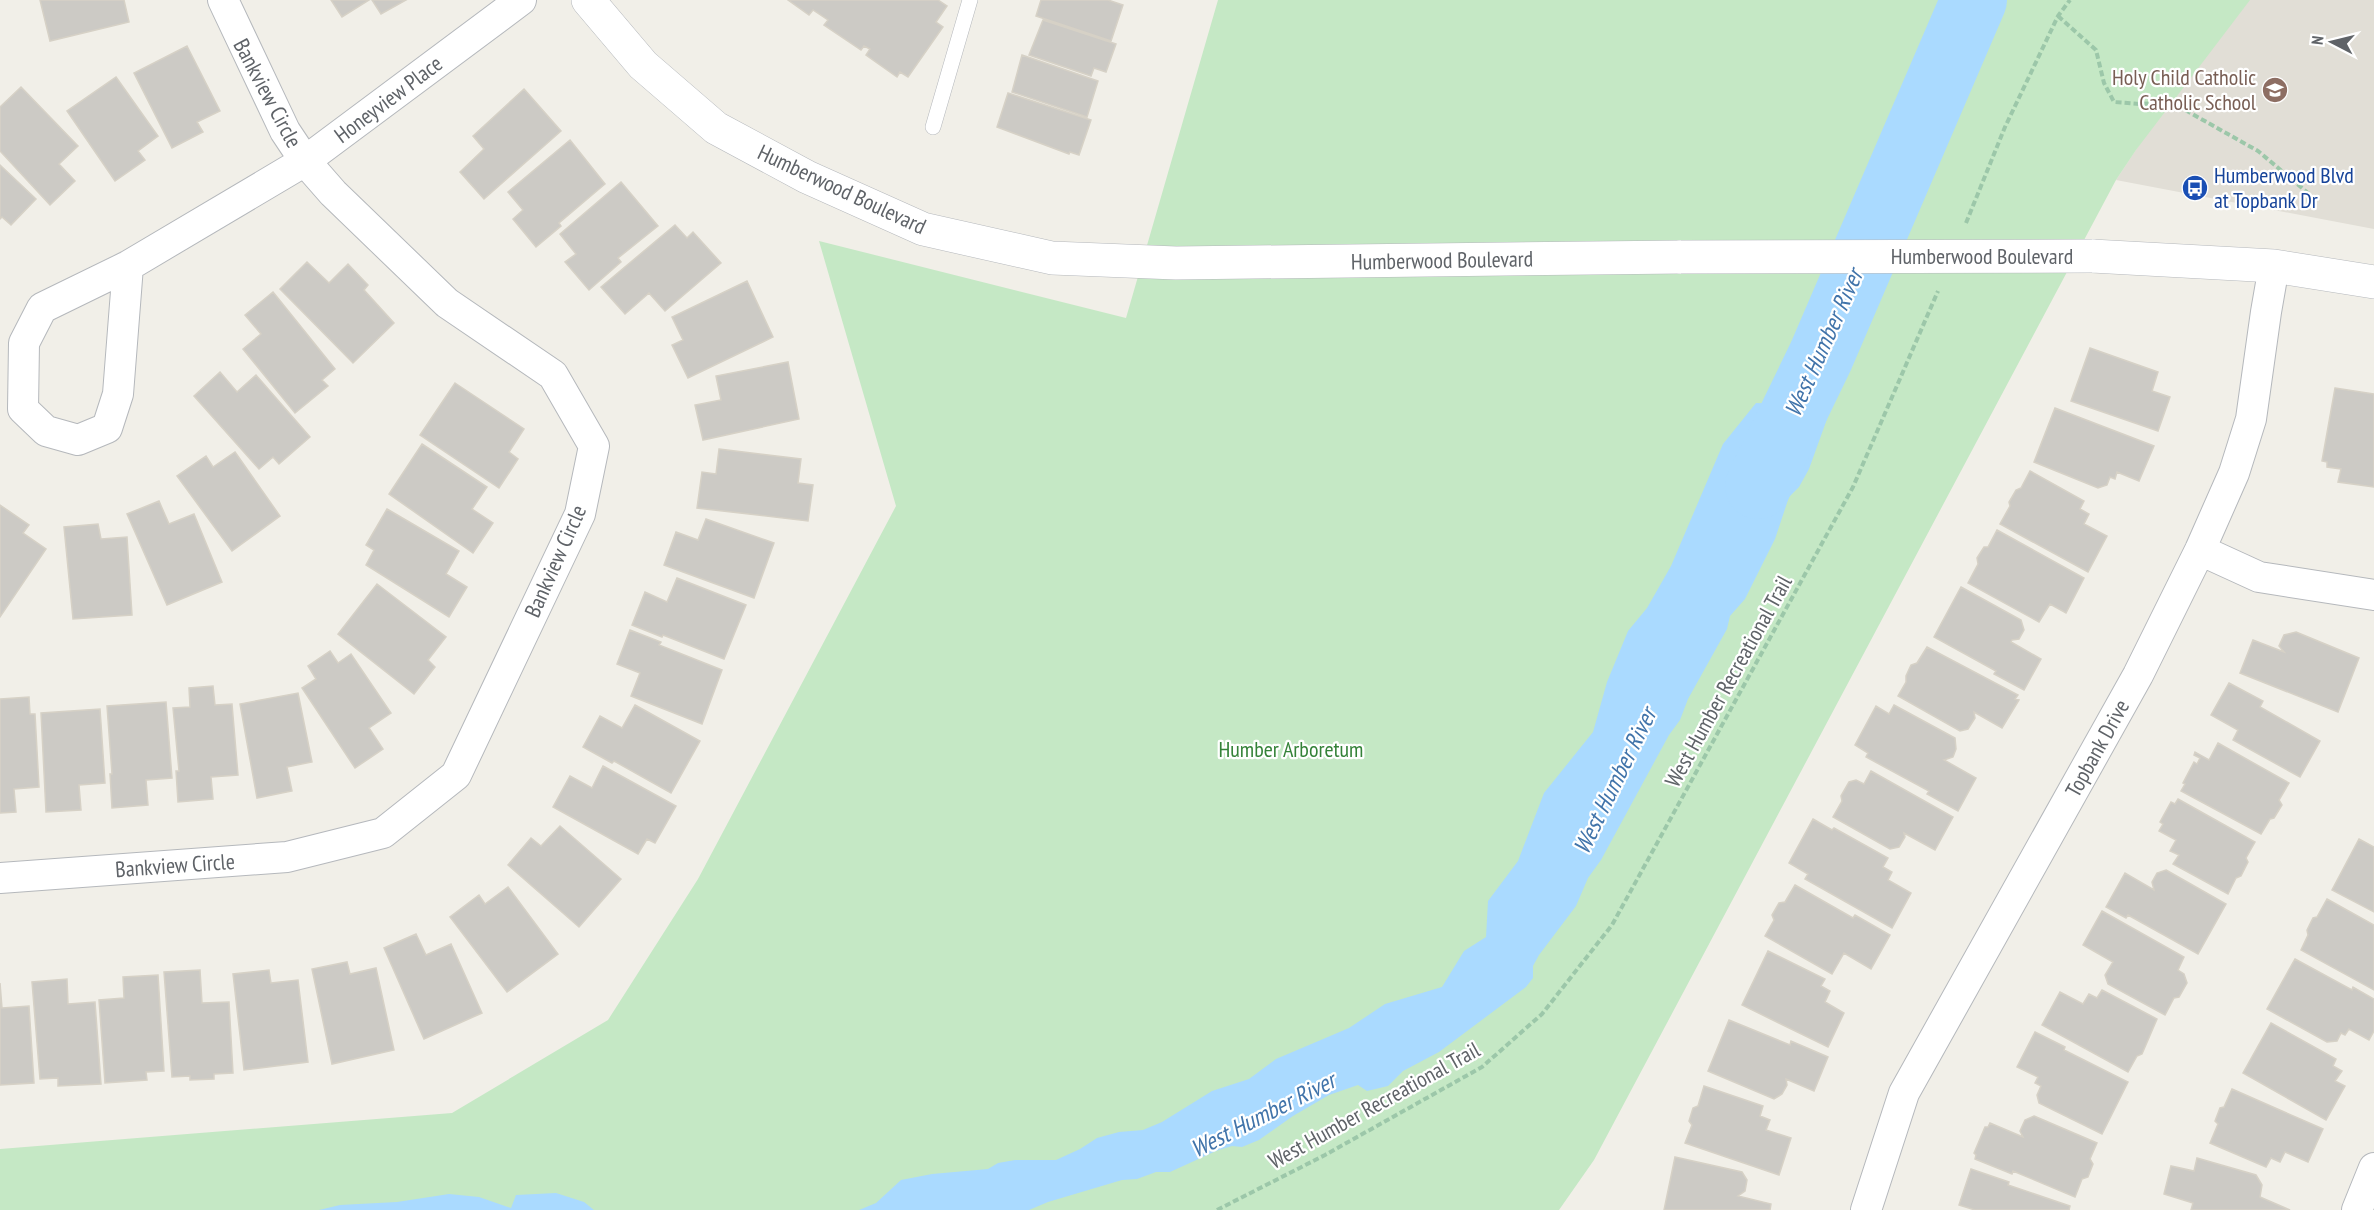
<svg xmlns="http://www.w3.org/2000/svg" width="2374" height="1210" viewBox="0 0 2374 1210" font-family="'PT Sans Narrow',sans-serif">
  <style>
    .education { fill: #e1ded6 }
    .green { fill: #c5e8c5 }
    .water { fill: #aadaff }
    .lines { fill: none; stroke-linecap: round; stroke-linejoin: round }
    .river { stroke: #aadaff; stroke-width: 66 }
    .building { fill: #cccac5; stroke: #d6d1c6; stroke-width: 1.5 }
    .service-casing { stroke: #b5b8bc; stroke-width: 16 }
    .minor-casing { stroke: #b5b8bc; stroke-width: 32 }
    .tertiary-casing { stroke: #b5b8bc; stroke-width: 34 }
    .path { stroke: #9cc7a9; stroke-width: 4; stroke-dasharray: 6 3; stroke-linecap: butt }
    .service { stroke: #fff; stroke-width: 15 }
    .minor { stroke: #fff; stroke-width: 30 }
    .tertiary { stroke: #fff; stroke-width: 33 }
    .tertiary-bridge-casing { stroke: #b5b8bc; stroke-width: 34; stroke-linecap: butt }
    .tertiary-bridge { stroke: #fff; stroke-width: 33 }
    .labels { text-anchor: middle; stroke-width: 4.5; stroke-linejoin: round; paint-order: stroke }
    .education-label { font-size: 22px; fill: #785e54; stroke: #fff; text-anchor: end }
    .street-label { font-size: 22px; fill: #5f6368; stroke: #fff }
    .transit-label { font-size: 22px; fill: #164399; stroke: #fff; text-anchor: start }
    .park-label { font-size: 22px; fill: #348238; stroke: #fff }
    .water-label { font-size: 24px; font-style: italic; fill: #4174aa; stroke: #fff }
  </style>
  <rect width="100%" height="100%" fill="#f1efe8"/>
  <path class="education" d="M2235 0H2374V229L2116 180Z"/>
  <path class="green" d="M1218 0H2250L2136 150 2116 180 1594 1160 1559 1210H0V1149L452 1113 608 1020 698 879 896 506 819 241 1126 318Z"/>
  <path class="water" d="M1756 403 1826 406 1827 419 1809 469 1799 487 1789 497 1775 539 1745 599 1730 616 1727 629 1688 699 1680 720 1669 735 1601 860 1588 878 1576 906 1539 955 1533 966V978L1526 987 1439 1052 1403 1071 1388 1086 1367 1091 1358 1085 1329 1095 1293 1116 1259 1140 1242 1147 1232 1146 1216 1151 1170 1172H1156L1137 1179 1122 1180 1048 1202 1029 1210H859L876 1203 901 1180 932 1174 988 1169 998 1163 1015 1160H1056L1080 1149 1097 1138 1119 1132 1143 1130 1162 1122 1212 1091 1249 1079 1276 1059 1349 1028 1385 1004 1442 987 1464 951 1486 937 1488 901 1518 861 1544 793 1593 732 1607 682 1628 631 1647 608 1671 566 1723 444Z
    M556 1193 584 1202 594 1210H319L340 1205 397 1202 449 1194 479 1197 511 1208 516 1195Z"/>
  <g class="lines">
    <path class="river" d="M1758 486 1821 356 1974 0"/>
  </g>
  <path class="building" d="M40 0H124L129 22 50 41Z
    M331 0H369L342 17Z
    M372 0H406L381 14Z
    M788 0H938L947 6 936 22 943 27 908 77 900 72 897 77 866 55 870 49 864 46 861 50 824 25 828 20 813 10 809 15Z
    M1041 0H1108L1123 5 1111 41 1036 16Z
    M1043 20 1116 44 1106 72 1094 68 1091 76 1029 55Z
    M187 46 220 111 197 122 203 132 172 148 134 73Z
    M1022 55 1098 81 1087 117 1012 92Z
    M116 77 158 136 138 151 145 160 115 181 67 111Z
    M21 87 78 146 59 164 75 181 50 205 0 151V107Z
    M524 89 561 131 484 199 460 172 484 149 473 136Z
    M1008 93 1091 120 1079 155 1070 152 1069 154 997 127Z
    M570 140 605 184 559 223 561 226 536 247 513 219 523 210 508 192Z
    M0 165 36 199 11 225 2 217 0 219Z
    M621 182 658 226 618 258 621 262 589 290 565 262 576 254 560 234Z
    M675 225 687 238 693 232 721 263 665 311 649 293 625 314 601 287Z
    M307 262 329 283 348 264 368 285 364 290 394 323 353 363 280 289Z
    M747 281 773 337 688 378 672 345 683 340 672 317Z
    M273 292 335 369 322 380 328 386 295 413 243 349 261 334 245 315Z
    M2090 348 2158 372 2152 391 2170 397 2158 431 2071 401Z
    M788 362 799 419 703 440 695 405 721 400 716 376Z
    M220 372 237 392 256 375 310 437 279 464 273 457 259 469 194 396Z
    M455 383 524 429 509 452 518 459 499 488 420 435Z
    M2335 388 2374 394V487L2338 482 2341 469 2327 467V462L2322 461Z
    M2055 408 2154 446 2139 481 2117 472 2115 479 2110 477 2107 485 2098 488 2034 462Z
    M422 444 487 487 472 509 493 523 473 553 389 494Z
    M719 449 801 459 798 483 813 485 808 521 697 508 702 472 716 474Z
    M235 452 280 516 232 551 177 476 206 456 213 467Z
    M2030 471 2084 501 2080 509 2089 514 2084 524 2107 536 2088 572 2000 524 2010 506 2009 502 2016 490 2021 488Z
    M159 501 169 524 194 514 222 582 167 605 127 514Z
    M0 505 29 525 23 533 46 549 0 617Z
    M387 509 459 551 446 574 467 587 449 617 366 565 374 550 366 545Z
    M706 519 774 543 754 598 664 565 676 532 698 540Z
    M98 524 101 539 127 537 132 615 73 619 64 527Z
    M1997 530 2084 578 2066 613 2050 604 2039 622 1968 583 1978 564 1977 558 1984 547H1988Z
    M677 578 746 605 724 659 663 635 662 637 632 625 645 592 667 602Z
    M377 584 446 637 428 660 435 667 414 694 338 634Z
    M1961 587 2021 620 2024 630 2019 639 2012 640 2011 642 2041 659 2024 690 1994 674 1996 671 1934 637Z
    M630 630 661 642 659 645 722 670 702 724 631 696 640 673 617 664Z
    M2296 632 2359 658 2338 712 2240 673 2253 640 2284 652 2279 646 2284 635Z
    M1927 647 2018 695 2015 699 2019 700 2002 728 1974 712 1975 718 1968 729 1960 731 1898 696 1906 682V676L1911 665 1917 663Z
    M330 651 338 663 351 654 391 713 369 728 383 749 355 768 302 688 316 679 308 666Z
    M2229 683 2263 701 2260 707 2320 741 2300 777 2233 740 2238 730 2211 715Z
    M213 686 215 705 232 704 238 775 211 777 213 799 178 802 176 771H179L173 708 190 707 189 688Z
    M298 693 312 762 287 767 292 791 257 798 240 704Z
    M29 697 30 714H35L39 787 14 789 16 812 0 813V699Z
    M166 702 172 778 146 780 148 805 112 808 110 774H112L107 706Z
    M635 705 700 741 671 793 614 761 612 763 583 747 600 716 622 728Z
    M1894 705 1955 738 1956 749 1953 757 1944 760 1976 778 1958 811 1927 794 1929 791 1866 757 1868 753 1855 745 1876 706 1889 714Z
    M100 709 105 783 79 785 81 810 46 812 41 713Z
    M2218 743 2289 783 2279 800 2282 805 2274 818 2270 819 2261 834 2181 791 2185 784 2183 783 2194 762 2197 764 2200 758 2194 755 2195 752 2209 760Z
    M603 766 676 806 655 843 647 839 638 854 553 807 570 776 592 788Z
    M1871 771 1953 817 1935 850 1904 833 1905 837 1899 847 1890 849 1833 817 1842 801 1841 796 1849 782 1856 780 1864 784Z
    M2178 799 2255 842 2246 858 2248 862 2241 876 2236 878 2228 894 2173 864 2179 855 2170 851 2176 840 2159 831 2163 824 2160 822 2171 802 2175 804Z
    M1813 819 1832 830 1834 828 1888 858 1883 867 1892 872 1888 880 1911 893 1892 928 1805 879 1808 874 1789 863Z
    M560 826 621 879 579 927 508 865 531 838 541 846Z
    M2359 839 2374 847V912L2332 890Z
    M2166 870 2226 904 2198 954 2128 915 2126 918 2106 907 2125 873 2154 890 2152 882 2157 873Z
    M1795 885 1853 918 1855 915 1890 935 1871 969 1844 953 1832 974 1765 936 1774 920 1772 915 1779 903 1785 902Z
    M508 887 558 954 507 992 450 917 479 895 485 904Z
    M2327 899 2374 925V990L2301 950 2308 935 2307 930 2313 918 2317 917Z
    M2102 911 2184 957 2178 970 2184 974 2187 983 2179 997 2174 998 2165 1015 2108 984 2105 975 2113 962 2083 945Z
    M416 934 426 955 451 944 482 1013 424 1039 384 948Z
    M1768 951 1825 979 1821 986 1830 991 1825 1002 1844 1013 1828 1047 1742 1005Z
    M2295 959 2352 990 2353 987 2374 999V1031L2369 1040 2349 1029 2345 1035 2341 1033 2337 1041 2327 1042 2267 1009Z
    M347 962 350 974 376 968 394 1050 332 1064 312 969Z
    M200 970 202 1003 229 1002 233 1073 214 1074V1079L190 1080V1076L172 1077 164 972Z
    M269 970 271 983 298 980 308 1062 244 1070 233 974Z
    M158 975 164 1071 146 1072 147 1080 105 1083 99 1000 124 998 123 977Z
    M67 979 68 1004 95 1002 101 1084 58 1086V1078L40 1079 32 982Z
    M0 983 2 1008 29 1006 34 1083 0 1085Z
    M2102 990 2157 1019 2142 1054 2137 1056 2128 1072 2042 1025 2060 992 2083 1004 2089 994 2097 998Z
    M1729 1020 1790 1045 1791 1041 1828 1057 1814 1091 1786 1079 1787 1085 1782 1094 1774 1099 1708 1071Z
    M2271 1023 2336 1059 2333 1066 2342 1071 2335 1081 2345 1086 2326 1120 2243 1073Z
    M2035 1032 2065 1047 2064 1050 2128 1082 2102 1134 2039 1103 2037 1095 2041 1086 2035 1083 2038 1077 2017 1067Z
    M1704 1086 1763 1106 1760 1116 1770 1120 1766 1130 1791 1138 1779 1175 1685 1143 1692 1125 1689 1121 1693 1108 1698 1106Z
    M2232 1089 2323 1129 2308 1162 2285 1152 2280 1162 2271 1158 2266 1167 2210 1143 2218 1124 2215 1121 2220 1108 2224 1107Z
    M2034 1116 2097 1143 2090 1159 2093 1164 2088 1177 2082 1179 2075 1197 2013 1171 2012 1174 1975 1159 1976 1155 1974 1153 1985 1127H1988L1990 1123 2023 1137 2020 1131 2025 1120Z
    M1675 1157 1742 1172 1747 1180 1745 1191 1738 1196 1771 1204 1770 1210H1664Z
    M2197 1158 2256 1175 2262 1185 2260 1197 2290 1210H2191L2193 1203 2164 1194 2171 1166 2194 1171Z
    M1971 1169 2009 1182 2008 1185 2070 1206 2069 1210H1975L1959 1205Z"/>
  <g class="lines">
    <g class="service-casing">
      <path id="service" d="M933 127 970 0"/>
    </g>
    <g class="minor-casing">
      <path id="minor" d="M128 266 118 394 107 428 78 440 46 431 23 409 24 343 42 308 128 266 305 161 521 0
        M2200 550 2259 577 2374 595
        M0 878 287 857 383 833 456 775 580 514 594 446 553 375 447 303 333 193 305 161 285 131 223 0
        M1866 1210 1904 1093 2138 675 2200 550 2234 473 2251 419 2266 312 2274 266
        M2357 1210 2374 1168"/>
    </g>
    <g class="tertiary-casing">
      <path id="tertiary" d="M588 0 643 65 716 128 807 177 923 229 1052 258 1176 263 1681 257
        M2092 256 2274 266 2374 282"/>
    </g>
    <path class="path" d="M2058 16 2096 50 2104 83 2114 102 2140 104 2171 102 2258 151 2308 193 2309 204
      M1966 223 2005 127 2058 16 2070 0
      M1217 1210 1325 1155 1482 1067 1542 1014 1612 925 1853 487 1938 291"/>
    <use href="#service" class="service"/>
    <use href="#minor" class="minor"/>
    <use href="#tertiary" class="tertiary"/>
    <g class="tertiary-bridge-casing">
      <path id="tertiary-bridge" d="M1681 257 2092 256"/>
    </g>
    <use href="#tertiary-bridge" class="tertiary-bridge"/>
  </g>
  <defs>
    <g id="school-disc" transform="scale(1.35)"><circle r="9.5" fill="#8d6e63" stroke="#fff"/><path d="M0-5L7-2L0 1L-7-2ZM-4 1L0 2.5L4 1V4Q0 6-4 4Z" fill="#fff"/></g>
    <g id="bus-disc" transform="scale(1.35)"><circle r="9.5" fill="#1a4fb4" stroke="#fff"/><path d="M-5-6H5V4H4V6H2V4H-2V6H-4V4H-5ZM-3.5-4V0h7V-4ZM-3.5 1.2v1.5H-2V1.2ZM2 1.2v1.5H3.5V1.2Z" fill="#fff"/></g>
  </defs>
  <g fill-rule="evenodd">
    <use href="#school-disc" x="2275" y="90"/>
    <use href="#bus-disc" x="2195" y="188"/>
  </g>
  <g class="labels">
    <g class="education-label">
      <text x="2256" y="85">Holy Child Catholic<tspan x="2256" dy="25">Catholic School</tspan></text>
    </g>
    <g class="street-label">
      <text transform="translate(268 93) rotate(62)" y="8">Bankview Circle</text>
      <text transform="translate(388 99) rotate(-37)" y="8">Honeyview Place</text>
      <text transform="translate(842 189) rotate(25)" y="8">Humberwood Boulevard</text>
      <text x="1982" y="264">Humberwood Boulevard</text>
      <text transform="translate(1442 260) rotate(-1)" y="8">Humberwood Boulevard</text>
      <text transform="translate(555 561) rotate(-66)" y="8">Bankview Circle</text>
      <text transform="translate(1728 681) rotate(-61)" y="8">West Humber Recreational Trail</text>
      <text transform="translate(2097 748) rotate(-61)" y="8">Topbank Drive</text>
      <text transform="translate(175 865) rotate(-4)" y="8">Bankview Circle</text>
      <text transform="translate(1374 1105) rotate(-29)" y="8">West Humber Recreational Trail</text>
    </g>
    <g class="transit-label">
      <text x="2214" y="183">Humberwood Blvd<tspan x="2214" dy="25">at Topbank Dr</tspan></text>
    </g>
    <g class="park-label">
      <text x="1291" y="757">Humber Arboretum</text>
    </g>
    <g class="water-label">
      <text transform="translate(1824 343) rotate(-66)" y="8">West Humber River</text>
      <text transform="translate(1615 781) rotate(-64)" y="8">West Humber River</text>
      <text transform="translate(1263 1115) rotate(-27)" y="8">West Humber River</text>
    </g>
  </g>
  <g transform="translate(2332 42) rotate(277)" stroke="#ffffff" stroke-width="4.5" paint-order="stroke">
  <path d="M0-4.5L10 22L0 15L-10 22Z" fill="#5f6368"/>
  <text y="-9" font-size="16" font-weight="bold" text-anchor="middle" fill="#5f6368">N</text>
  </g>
</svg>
